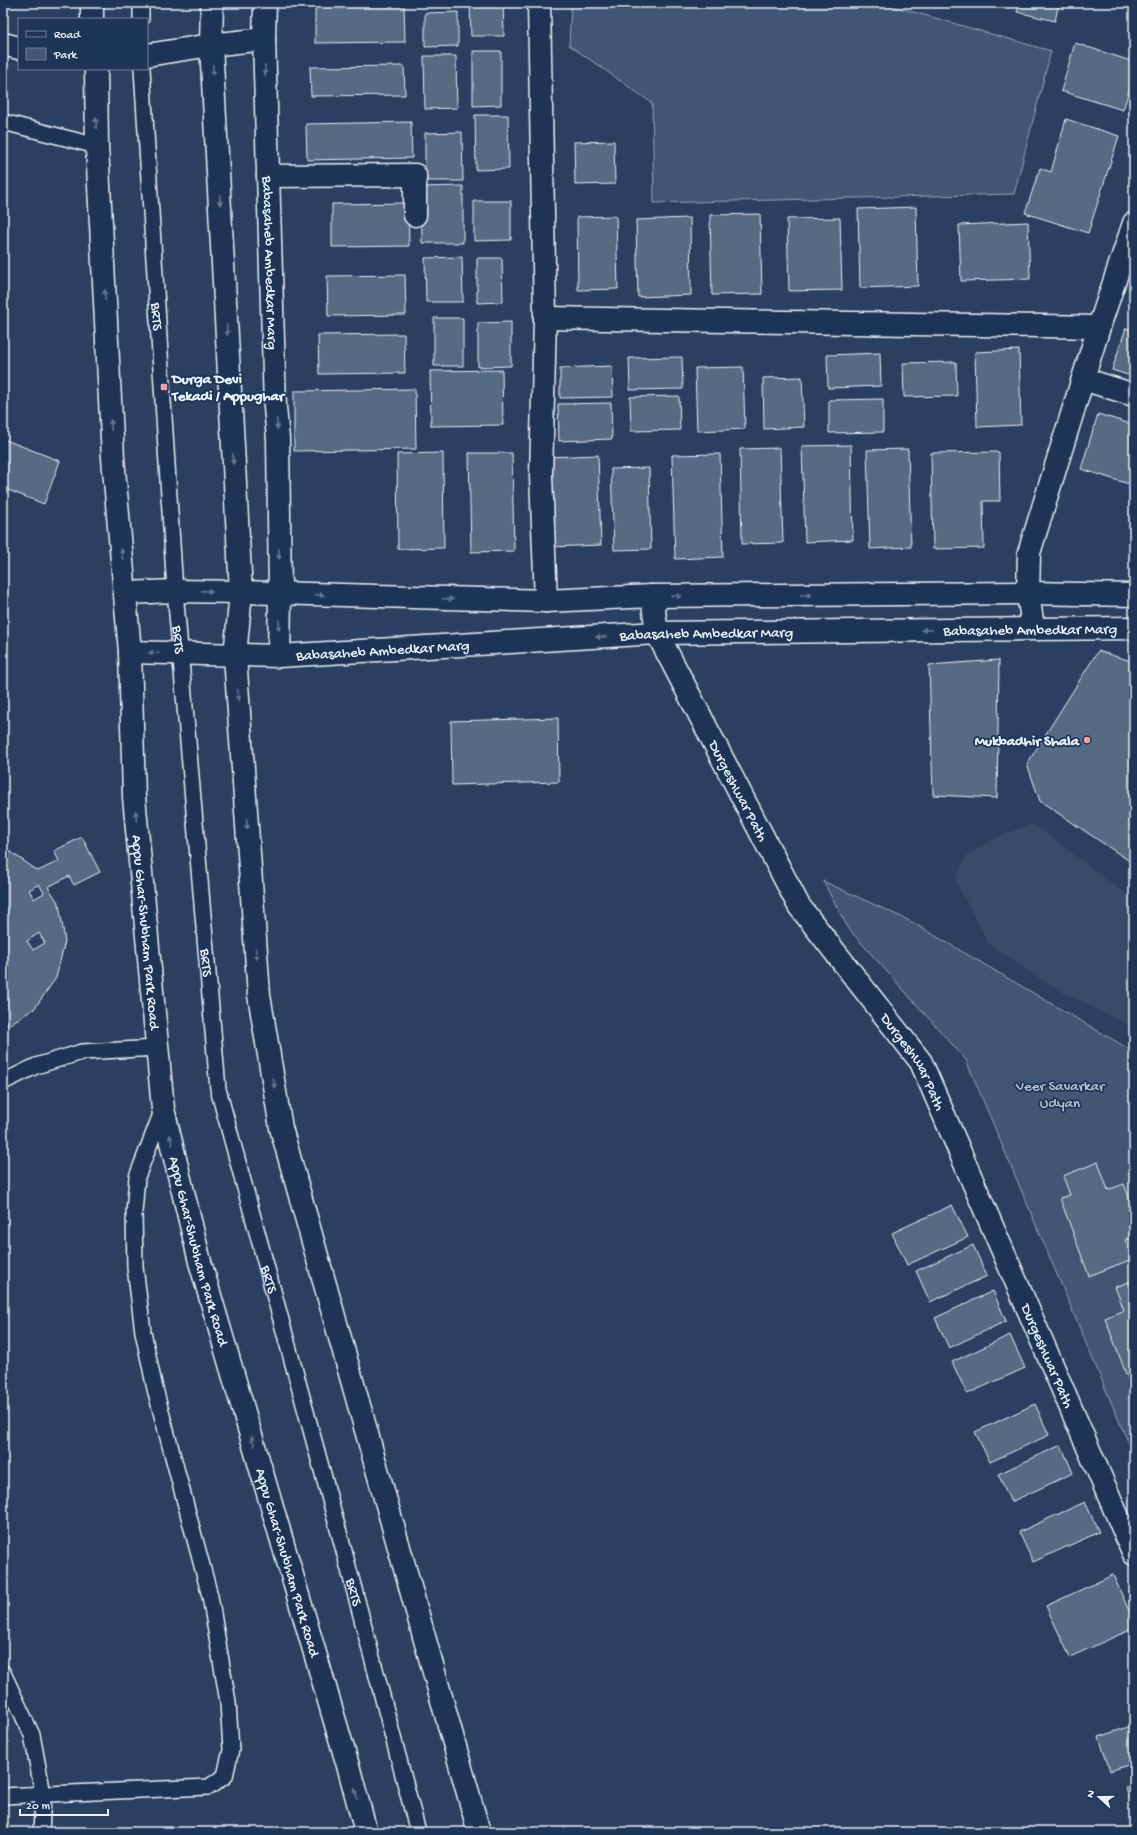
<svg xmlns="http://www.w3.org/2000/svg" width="1137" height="1835" viewBox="0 0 1137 1835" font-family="'Gochi Hand',sans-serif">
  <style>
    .built { fill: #364d6b }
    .green { fill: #415774; stroke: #94a4b6 }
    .building { fill: #556a83; stroke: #e8f1f8; fill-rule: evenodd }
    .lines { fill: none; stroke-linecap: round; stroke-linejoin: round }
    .lane-casing { stroke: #e8f1f8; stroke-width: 18 }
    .street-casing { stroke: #e8f1f8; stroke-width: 25 }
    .primary-casing { stroke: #e8f1f8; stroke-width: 25 }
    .lane { stroke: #1d3557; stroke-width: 15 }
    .street { stroke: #1d3557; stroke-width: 22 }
    .primary { stroke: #1d3557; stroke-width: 22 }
    .oneway { fill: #64778f }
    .poi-dot { fill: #ff9aa2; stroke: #1d3557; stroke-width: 1.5 }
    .labels { text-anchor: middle; stroke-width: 3.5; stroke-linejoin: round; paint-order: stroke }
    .street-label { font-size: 15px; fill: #e8f1f8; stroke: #1d3557 }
    .poi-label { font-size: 15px; font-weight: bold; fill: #e8f1f8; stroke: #1d3557; text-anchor: start }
    .park-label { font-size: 15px; fill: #b6c3d0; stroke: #1d3557 }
  </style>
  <rect width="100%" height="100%" fill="#294061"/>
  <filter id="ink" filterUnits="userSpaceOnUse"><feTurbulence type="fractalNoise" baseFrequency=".025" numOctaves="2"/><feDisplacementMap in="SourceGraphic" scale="8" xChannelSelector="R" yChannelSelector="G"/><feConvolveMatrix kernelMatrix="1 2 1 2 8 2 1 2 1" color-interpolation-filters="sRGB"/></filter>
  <g filter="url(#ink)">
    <path class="built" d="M1033 824 1134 900V1028L1051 986 989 944 955 880 967 855 997 837Z"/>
    <path class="green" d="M571 3H882L1051 51 1014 194 654 203 652 103 569 45Z
      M823 881 910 921 1134 1052V1456L966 1060 848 928Z"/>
    <path class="building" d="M315 3H404L405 42 315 43Z
      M470 3H503L504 36H471Z
      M1020 3H1059L1055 21 1017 12Z
      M458 12V46L425 47V13Z
      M1075 43 1134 62V75L1123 110 1061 91Z
      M473 51H501V105L473 106Z
      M424 56H456L457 108 425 109Z
      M404 66 405 95 311 96 310 67Z
      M475 115H508L509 169 476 170Z
      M1066 119 1119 136 1088 233 1025 213 1040 168 1051 172Z
      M411 122 412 158 307 160 306 124Z
      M462 132 463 181H425V133Z
      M614 141 615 184 575 185 574 142Z
      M463 186V243H422L421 187Z
      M474 201H511V240L474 241Z
      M408 203 409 246 332 247V204Z
      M916 207 918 286 860 288 858 209Z
      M760 214 762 294 712 295 710 215Z
      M616 216 618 289 578 290 577 217Z
      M690 218 691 295 638 297 636 220Z
      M840 218 842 290 789 291 787 219Z
      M1028 222 1030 279 961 281 959 225Z
      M462 257 463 302H426L425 258Z
      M477 258H502L503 302 477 303Z
      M405 275 406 315 328 316 327 276Z
      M434 318H463V366H434Z
      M511 322V366L478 367V323Z
      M1126 328 1134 331V377L1112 370Z
      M404 334 405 373 319 374 318 335Z
      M1019 350 1021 425 977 427 975 352Z
      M880 353 881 386 828 388 827 355Z
      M682 357 683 389 630 390 629 358Z
      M956 362 957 396 904 397 903 363Z
      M612 366 613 397 560 398V368Z
      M743 367 745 429 697 431 695 368Z
      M502 370 503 425 431 426 430 371Z
      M802 377 804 427 764 429 763 378Z
      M415 389 416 449 294 451V391Z
      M679 396 680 430 631 431 630 397Z
      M883 399V432L829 433V400Z
      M611 403 612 439 559 441 558 404Z
      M1098 414 1134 425V467L1129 484 1081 469Z
      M3 439 60 461 44 504 3 488Z
      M851 445 853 540 805 542 802 446Z
      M780 448 783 543 742 544 740 449Z
      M908 449 911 547 870 549 867 450Z
      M999 452 1000 501H983L984 548 933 549 931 453Z
      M443 453 444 548 398 549 397 454Z
      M469 453H512L514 551 471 552Z
      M720 454 723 557 675 559 672 455Z
      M598 455 601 545 549 547 546 457Z
      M649 468 651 549 614 550 611 469Z
      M1098 651 1134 662V864L1040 801 1027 764Z
      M999 660 997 798 933 795 929 665Z
      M558 718 559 782 452 785 451 721Z
      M82 837 100 872 74 885 69 876 48 887 59 904 65 941 56 978 34 1009 3 1028V849L8 850 38 871 59 861 54 851ZM39 884 44 893 34 899 29 890ZM39 933 45 943 33 950 27 941Z
      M1098 1162 1108 1190 1124 1184 1134 1210V1237L1125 1240 1132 1259 1089 1276 1060 1198 1070 1195 1063 1176Z
      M952 1205 968 1237 907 1265 892 1233Z
      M973 1245 987 1276 930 1302 916 1271Z
      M1134 1280V1395L1105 1318 1124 1310 1115 1287Z
      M993 1291 1006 1321 949 1348 935 1318Z
      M1010 1335 1025 1368 967 1394 952 1362Z
      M1035 1404 1049 1435 990 1462 975 1432Z
      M1061 1445 1073 1473 1011 1502 998 1474Z
      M1085 1502 1099 1532 1033 1562 1019 1532Z
      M1113 1575 1134 1622V1628L1070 1657 1046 1606Z
      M1134 1725V1763L1110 1771 1099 1737Z
      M1134 1783V1809L1125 1787Z"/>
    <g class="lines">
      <g class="lane-casing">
        <g id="lane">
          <path d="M141 19V3"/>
          <path id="s1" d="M142 69 175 591 218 1089 344 1551 418 1832"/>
          <path d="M3 122 97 146"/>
          <path d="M3 1082 36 1066 82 1052 158 1048"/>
          <path d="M3 1673 32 1735 43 1794 41 1832"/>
          <path d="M3 1796 209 1787 225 1776 231 1750 228 1702 210 1596 155 1389 143 1332 135 1267 134 1213 137 1177 163 1109"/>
        </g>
      </g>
      <g class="street-casing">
        <g id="street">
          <path id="s2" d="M265 3 264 39 275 407 278 439 280 594"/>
          <path d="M539 3 545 318 541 476 546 601"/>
          <path d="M3 44 19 48"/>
          <path d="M147 55 211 45 264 39"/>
          <path d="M268 176 415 175V215"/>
          <path d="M545 318 1099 327"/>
          <path d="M1083 379 1134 395"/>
          <path id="s3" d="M652 596 657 633 799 906 921 1062 1134 1554"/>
          <path d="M1033 628 1028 593 1029 553 1099 327 1134 223"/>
        </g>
      </g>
      <g class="primary-casing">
        <g id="primary">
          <path d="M212 3 211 45 241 592 235 656 259 995 281 1128 479 1832"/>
          <path d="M92 19V3"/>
          <path id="s4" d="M96 69 97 146 113 458 130 652 134 797 163 1109 200 1262 349 1769 366 1832"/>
          <path d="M126 593 175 591 241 592 546 601 652 596 1028 593 1134 595"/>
          <path id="s5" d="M130 652 279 656 657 633 1134 628"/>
          <path d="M279 656 280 594"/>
        </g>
      </g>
      <use href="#lane" class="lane"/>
      <use href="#street" class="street"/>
      <use href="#primary" class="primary"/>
    </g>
    <defs><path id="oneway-solid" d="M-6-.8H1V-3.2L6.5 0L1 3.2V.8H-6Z"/></defs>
    <g class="oneway">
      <use href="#oneway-solid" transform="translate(213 70) rotate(87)"/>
      <use href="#oneway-solid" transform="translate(265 70) rotate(88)"/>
      <use href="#oneway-solid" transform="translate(96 123) rotate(-91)"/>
      <use href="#oneway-solid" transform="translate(220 200) rotate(87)"/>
      <use href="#oneway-solid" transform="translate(105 295) rotate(-93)"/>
      <use href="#oneway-solid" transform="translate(227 330) rotate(87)"/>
      <use href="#oneway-solid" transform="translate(277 424) rotate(85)"/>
      <use href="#oneway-solid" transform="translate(111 425) rotate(-93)"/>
      <use href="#oneway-solid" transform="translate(233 459) rotate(88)"/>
      <use href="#oneway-solid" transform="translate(122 554) rotate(-96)"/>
      <use href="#oneway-solid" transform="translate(279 554) rotate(89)"/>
      <use href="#oneway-solid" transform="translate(207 591) rotate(1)"/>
      <use href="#oneway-solid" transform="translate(319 595) rotate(2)"/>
      <use href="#oneway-solid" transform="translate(806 595)"/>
      <use href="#oneway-solid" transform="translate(676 596)"/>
      <use href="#oneway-solid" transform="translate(448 599) rotate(2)"/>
      <use href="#oneway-solid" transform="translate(279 625) rotate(91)"/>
      <use href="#oneway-solid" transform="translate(927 630) rotate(179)"/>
      <use href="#oneway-solid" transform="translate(601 637) rotate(177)"/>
      <use href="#oneway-solid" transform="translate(154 653) rotate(-177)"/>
      <use href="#oneway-solid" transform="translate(238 695) rotate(86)"/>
      <use href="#oneway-solid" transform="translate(136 816) rotate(-95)"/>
      <use href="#oneway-solid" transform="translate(247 824) rotate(86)"/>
      <use href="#oneway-solid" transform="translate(256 954) rotate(86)"/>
      <use href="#oneway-solid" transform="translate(274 1083) rotate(81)"/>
      <use href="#oneway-solid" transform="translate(171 1140) rotate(-103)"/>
      <use href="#oneway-solid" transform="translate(253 1441) rotate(-106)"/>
      <use href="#oneway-solid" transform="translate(356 1794) rotate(-105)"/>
    </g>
  </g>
  <g class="poi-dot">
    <rect x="160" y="383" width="8" height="8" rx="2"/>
    <circle cx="1087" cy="740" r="4"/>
  </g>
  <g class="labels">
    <g class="street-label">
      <text dy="5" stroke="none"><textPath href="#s2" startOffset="260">Babasaheb Ambedkar Marg</textPath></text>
      <text dy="5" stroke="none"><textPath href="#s1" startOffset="248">BRTS</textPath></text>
      <text dy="5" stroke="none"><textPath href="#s5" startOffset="901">Babasaheb Ambedkar Marg</textPath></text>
      <text dy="5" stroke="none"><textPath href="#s5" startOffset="577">Babasaheb Ambedkar Marg</textPath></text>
      <text dy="5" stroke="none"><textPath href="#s1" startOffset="572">BRTS</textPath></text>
      <text dy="5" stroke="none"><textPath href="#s5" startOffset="253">Babasaheb Ambedkar Marg</textPath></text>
      <text dy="5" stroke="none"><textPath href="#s3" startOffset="215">Durgeshwar Path</textPath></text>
      <text dy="5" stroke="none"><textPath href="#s4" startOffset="865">Appu Ghar-Shubham Park Road</textPath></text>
      <text dy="5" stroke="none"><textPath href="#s1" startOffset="896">BRTS</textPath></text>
      <text dy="5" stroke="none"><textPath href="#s3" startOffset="539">Durgeshwar Path</textPath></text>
      <text dy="5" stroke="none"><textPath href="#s4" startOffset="1189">Appu Ghar-Shubham Park Road</textPath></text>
      <text dy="5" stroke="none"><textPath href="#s1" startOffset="1220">BRTS</textPath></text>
      <text dy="5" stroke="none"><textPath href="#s3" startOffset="863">Durgeshwar Path</textPath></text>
      <text dy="5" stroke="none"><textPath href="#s4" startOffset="1513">Appu Ghar-Shubham Park Road</textPath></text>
      <text dy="5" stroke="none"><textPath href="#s1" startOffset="1544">BRTS</textPath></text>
    </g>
    <g class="poi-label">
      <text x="172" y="383">Durga Devi<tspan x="172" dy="17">Tekadi / Appughar</tspan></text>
      <text x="1079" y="745" text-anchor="end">Mukbadhir Shala</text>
    </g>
    <g class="park-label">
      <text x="1060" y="1090">Veer Savarkar<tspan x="1060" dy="17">Udyan</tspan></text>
    </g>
  </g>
  <rect width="1137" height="1835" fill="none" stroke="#1d3557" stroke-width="16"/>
  <rect x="8" y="8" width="1121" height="1819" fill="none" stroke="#e8f1f8" stroke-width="1.5" filter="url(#ink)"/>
  <rect x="18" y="18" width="130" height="52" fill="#1d3557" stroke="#6e8097"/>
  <rect x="26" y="31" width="20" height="6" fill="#1d3557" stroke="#6e8097"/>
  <text x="54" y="38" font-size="12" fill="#e8f1f8">Road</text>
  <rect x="26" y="48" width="20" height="12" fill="#415774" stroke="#6e8097"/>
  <text x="54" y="58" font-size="12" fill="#e8f1f8">Park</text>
  <g transform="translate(1099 1797) rotate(291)" stroke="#1d3557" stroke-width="3" paint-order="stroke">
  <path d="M0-3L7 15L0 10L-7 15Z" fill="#e8f1f8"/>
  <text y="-6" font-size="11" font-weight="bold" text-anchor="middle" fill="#e8f1f8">N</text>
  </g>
  <path d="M20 1809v6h88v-6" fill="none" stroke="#e8f1f8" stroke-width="2"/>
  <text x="26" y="1809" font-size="12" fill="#e8f1f8" stroke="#1d3557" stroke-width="3" paint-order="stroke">20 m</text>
</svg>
